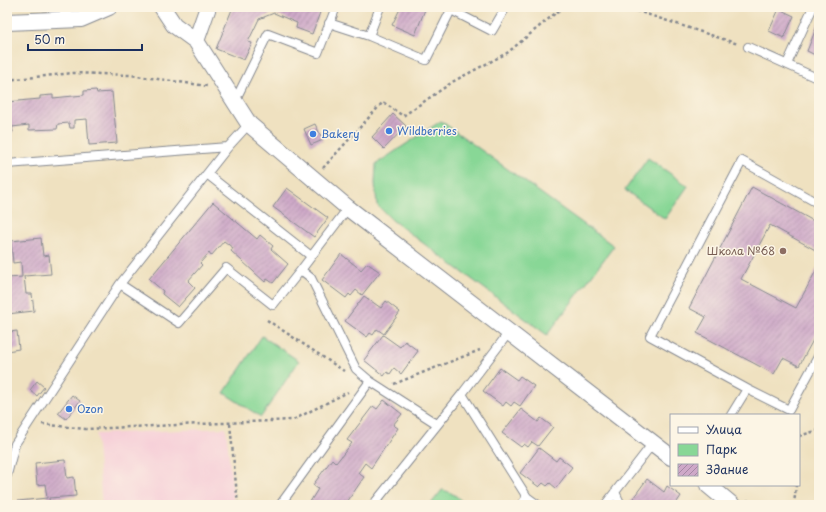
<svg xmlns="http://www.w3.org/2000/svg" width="826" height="512" viewBox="0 0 826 512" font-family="'Playpen Sans',sans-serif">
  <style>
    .built { fill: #f6cfd8 }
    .park { fill: #88d796; stroke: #52837a }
    .building { fill: url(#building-hatch) }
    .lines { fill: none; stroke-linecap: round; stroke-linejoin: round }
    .lane-casing { stroke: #85888f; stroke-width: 10 }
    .street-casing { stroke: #85888f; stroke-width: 18 }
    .path { stroke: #85888f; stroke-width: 2.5; stroke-dasharray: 3 3; stroke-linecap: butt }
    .lane { stroke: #fff; stroke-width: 8 }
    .street { stroke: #fff; stroke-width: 16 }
    .shop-dot { fill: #3f7fe0; stroke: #fcf5e5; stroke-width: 1.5 }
    .education-dot { fill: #8d6e63; stroke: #fcf5e5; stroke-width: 1.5 }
    .labels { text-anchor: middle; stroke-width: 3; stroke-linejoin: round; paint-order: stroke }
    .shop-label { font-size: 11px; fill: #366cbe; stroke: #fcf5e5; text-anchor: start }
    .education-label { font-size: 11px; fill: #785e54; stroke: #fcf5e5; text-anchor: end }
  </style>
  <defs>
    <pattern id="building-hatch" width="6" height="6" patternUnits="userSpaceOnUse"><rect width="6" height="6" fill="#cea8c8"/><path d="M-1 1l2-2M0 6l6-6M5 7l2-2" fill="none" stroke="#a689a6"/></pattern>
  </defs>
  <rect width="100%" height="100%" fill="#fcf5e5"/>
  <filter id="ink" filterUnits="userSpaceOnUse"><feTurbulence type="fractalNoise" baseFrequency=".025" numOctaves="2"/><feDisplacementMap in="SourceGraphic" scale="8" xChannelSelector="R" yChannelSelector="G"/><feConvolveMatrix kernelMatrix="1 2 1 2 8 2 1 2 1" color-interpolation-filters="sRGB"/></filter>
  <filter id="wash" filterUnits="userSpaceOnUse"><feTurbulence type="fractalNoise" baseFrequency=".012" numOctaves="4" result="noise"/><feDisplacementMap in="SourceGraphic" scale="16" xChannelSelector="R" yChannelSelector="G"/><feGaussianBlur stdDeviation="0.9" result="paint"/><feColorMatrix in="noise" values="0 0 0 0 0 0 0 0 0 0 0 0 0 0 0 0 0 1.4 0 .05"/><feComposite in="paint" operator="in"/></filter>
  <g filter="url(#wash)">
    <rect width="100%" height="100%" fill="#efe1c0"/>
    <path class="built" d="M226 428 234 505H102L96 434Z"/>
    <path class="park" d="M441 121 614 246 547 335 392 220 377 205 375 183 376 164Z
      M648 158 688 186 665 219 625 190Z
      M262 336 299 361 261 417 224 393Z
      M442 490C449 491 460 497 463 504L430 505Z"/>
    <g id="blocks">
      <path class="building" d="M233 7H322L312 34 296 28 297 23 274 13 259 19 248 42 252 43 244 60 216 49Z
        M401 7H426L415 35 392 25Z
        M779 9 794 16 784 38 769 31Z
        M819 21V57L807 51Z
        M96 90 97 93 112 92 117 143 89 145 87 119 74 120V128H70L69 123 58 124 57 129 29 130V125L12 127 13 132H7V102L40 99V96L53 95V98L84 95V91Z
        M393 114 406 126 384 149 372 137Z
        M315 124 323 140 311 145 304 129Z
        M752 187 819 224V252L770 225 741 279 796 308 819 265V329L799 366 783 358 774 374 697 333 706 317 689 308Z
        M287 188 328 218 314 237 273 207Z
        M213 202 257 239 260 235 273 246 271 249 288 264 273 283 267 279 265 282 231 251 233 248 224 241 211 256 209 253 200 263 202 265 188 281 195 288 178 307 162 294 163 291 149 279Z
        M41 238 43 256 49 255 51 274 24 276 26 294H32L34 311 7 314V278L22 277 21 262 13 263 11 241Z
        M341 254 361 270 367 263 380 272 362 295 356 290 351 296 349 294 346 298 322 280Z
        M364 296 381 308 386 301 400 312 384 334 377 329 373 335 370 333 367 337 345 321Z
        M7 315 10 332 17 331 19 349 7 351Z
        M383 335 400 347 405 341 418 351 401 374 394 368 390 374 387 372 384 376 364 360Z
        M500 368 517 380 520 376 534 386 520 406 514 402 511 406 506 402 503 406 483 391Z
        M37 381 44 387 37 396 30 390Z
        M72 395 80 401 66 419 58 413Z
        M384 400 402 414 393 425 398 428 371 468 365 463 358 473 364 477 345 505H308L318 489 313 485 332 459 336 463 352 443 347 440 373 406 377 409Z
        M521 409 538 422 541 418 553 427 538 446 532 442 528 447 524 444 521 447 502 433Z
        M539 448 556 461 559 457 572 467 556 488 550 483 547 486 543 483 539 487 520 473Z
        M65 460 67 478 74 477 76 496 49 498 50 505H18V501L47 498 45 484 37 485 35 463Z
        M647 479 664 492 667 486 681 496 675 505H628Z"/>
    </g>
  </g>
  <g filter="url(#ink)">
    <use href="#blocks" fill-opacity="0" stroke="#85888f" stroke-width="1"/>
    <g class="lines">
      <g class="lane-casing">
        <path id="lane" d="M329 23 369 36 426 60 451 10 492 31 506 7
          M369 36 380 7
          M748 47 819 79
          M787 64 813 7
          M234 103 268 34 318 53 336 7
          M7 164 228 147
          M207 174 311 256
          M120 284 179 323 226 268 273 305 301 270
          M370 381 437 424
          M747 389 650 336 742 161 819 204
          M462 394 527 497 538 505
          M731 415 747 389 789 410 819 355
          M7 475 15 444 120 284 228 147 249 124
          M615 492 621 505
          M280 505 370 381 356 369 311 278 301 270 348 208
          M373 505 462 394 510 331
          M521 505 527 497
          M605 505 653 443"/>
      </g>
      <g class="street-casing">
        <path id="street" d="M162 7 174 25 196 41 249 124 348 208 671 457
          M7 22 81 19 109 7
          M196 41 208 7
          M708 485 732 505"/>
      </g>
      <path class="path" d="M625 7 738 44
        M7 80 73 73 130 75 207 86
        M323 168 383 102 403 116 454 81 507 53 563 7
        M267 320 344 371
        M394 384 480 350
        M42 424 85 429 293 420 348 392
        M230 424 238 505
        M799 436 819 430
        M747 500 753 505
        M794 505 796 485"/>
      <use href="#lane" class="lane"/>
      <use href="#street" class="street"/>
    </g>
  </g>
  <g class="shop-dot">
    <circle cx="389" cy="131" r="4"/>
    <circle cx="313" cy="134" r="4"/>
    <circle cx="69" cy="409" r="4"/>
  </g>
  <circle class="education-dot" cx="783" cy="251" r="4"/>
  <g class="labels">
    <g class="shop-label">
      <text x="397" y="135">Wildberries</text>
      <text x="321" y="138">Bakery</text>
      <text x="77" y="413">Ozon</text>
    </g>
    <g class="education-label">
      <text x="775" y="255">Школа №68</text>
    </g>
  </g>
  <rect width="826" height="512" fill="none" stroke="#fcf5e5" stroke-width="24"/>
  <rect x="670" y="414" width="130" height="72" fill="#fcf5e5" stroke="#a2a6af"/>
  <rect x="678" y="427" width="20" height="6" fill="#ffffff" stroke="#a2a6af"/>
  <text x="706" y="434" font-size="12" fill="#1b2f5e">Улица</text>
  <rect x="678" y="444" width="20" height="12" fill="#88d796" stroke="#a2a6af"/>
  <text x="706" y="454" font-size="12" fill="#1b2f5e">Парк</text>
  <rect x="678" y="464" width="20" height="12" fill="url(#building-hatch)" stroke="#a2a6af"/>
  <text x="706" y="474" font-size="12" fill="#1b2f5e">Здание</text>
  <path d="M28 44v6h114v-6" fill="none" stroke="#1b2f5e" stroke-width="2"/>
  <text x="34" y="44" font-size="12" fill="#1b2f5e" stroke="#fcf5e5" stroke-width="3" paint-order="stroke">50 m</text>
</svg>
